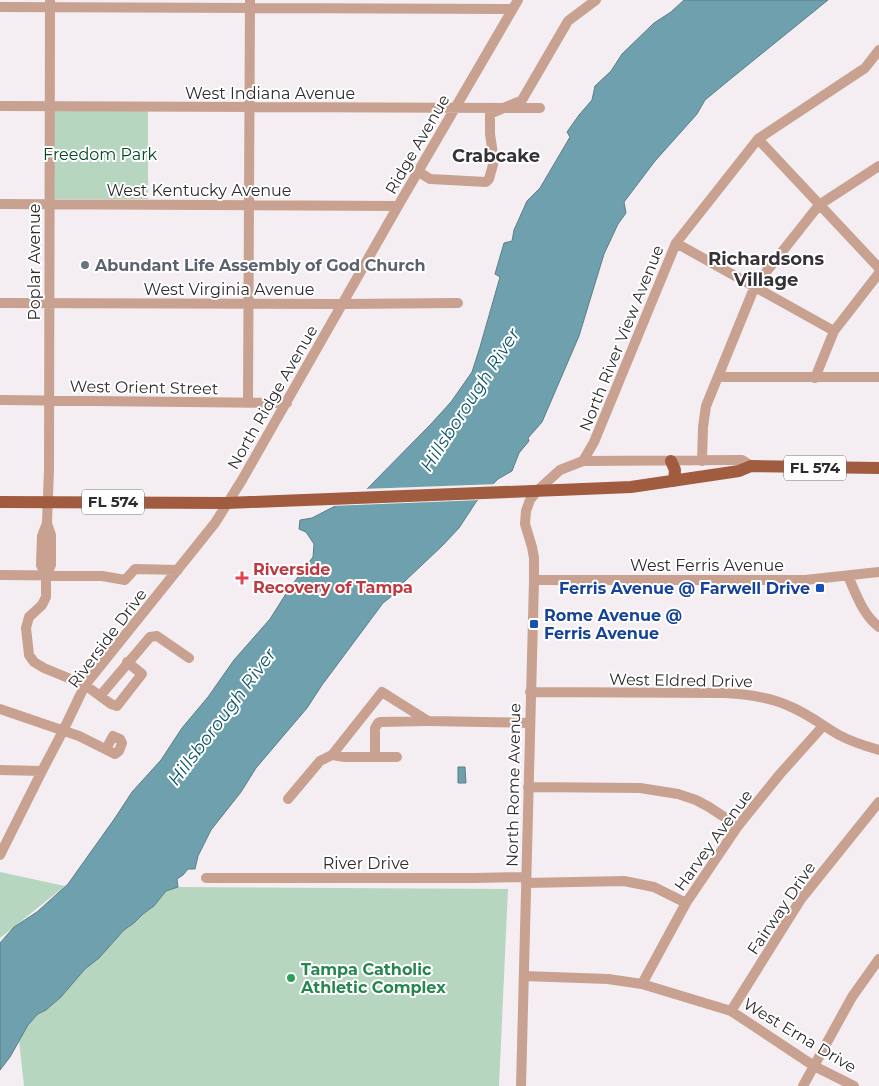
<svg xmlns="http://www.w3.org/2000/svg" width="879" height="1086" viewBox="0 0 879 1086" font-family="Montserrat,sans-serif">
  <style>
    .green { fill: #b7d6c0 }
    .water { fill: #6ea1ad; stroke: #5b7e87 }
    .pier { fill: #f4eef3 }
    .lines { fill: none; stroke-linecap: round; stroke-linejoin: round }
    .minor { stroke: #c8a190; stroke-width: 10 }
    .major { stroke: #a15c3f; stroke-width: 12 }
    .worship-dot { fill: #6b7280; stroke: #fff; stroke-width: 2 }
    .health-dot { fill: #e0444e; stroke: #fff; stroke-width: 2 }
    .transit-dot { fill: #1a4fb4; stroke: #fff; stroke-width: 2 }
    .leisure-dot { fill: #2e9e5b; stroke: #fff; stroke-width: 2 }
    .labels { text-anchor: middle; stroke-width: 4; stroke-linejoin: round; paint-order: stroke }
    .shield { fill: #fff; stroke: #6d6b6d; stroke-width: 1 }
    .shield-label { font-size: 15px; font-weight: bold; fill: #2e2c2e }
    .street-label { font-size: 16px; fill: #2e2c2e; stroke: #fff }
    .park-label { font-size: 16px; fill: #024825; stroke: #fff }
    .worship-label { font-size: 16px; font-weight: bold; fill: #5b616d; stroke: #fff; text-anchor: start }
    .health-label { font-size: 16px; font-weight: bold; fill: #be3a42; stroke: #fff; text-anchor: start }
    .transit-label { font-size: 16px; font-weight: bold; fill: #164399; stroke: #fff; text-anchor: end }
    .leisure-label { font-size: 16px; font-weight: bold; fill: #27864d; stroke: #fff; text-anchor: start }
    .neighbourhood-label { font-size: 18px; font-weight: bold; fill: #363236; stroke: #fff }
    .water-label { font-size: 18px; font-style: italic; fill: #0e5866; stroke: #fff }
  </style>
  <rect width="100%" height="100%" fill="#f4eef3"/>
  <path class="green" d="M52 109H148V199H53Z
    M0 872 65 886 0 938Z
    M178 887 508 889 499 1086H24L19 1041 28 1025 39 1014 46 1010 61 997 85 969 99 957 124 930 134 923 143 914 154 906 166 891Z"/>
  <path class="water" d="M684 0H828L728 81 705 100 697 114 655 161 624 202 626 213 618 224 604 254 579 336 542 422 528 438 529 441 519 453 512 471 498 479 476 502 459 528 442 546 405 581 397 592 383 603 322 685 307 708 256 768 241 792 211 830 198 856 195 869H188L183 875 177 879 178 887 166 891 154 906 143 914 134 923 124 930 99 958 85 969 61 997 46 1010 38 1014 28 1025 10 1057 0 1070V943L14 927 37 912 68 884 115 818 132 792 161 760 182 728 208 697 234 660 270 619 289 589 313 557 314 544 306 532 299 529 300 520 312 518 366 490 430 425 451 402 472 372 480 347 500 277 495 274 504 243 512 241 514 230 527 201 540 188 570 137 567 132 579 115 592 100 595 86 611 71 622 54 654 23 671 12Z
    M458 767H465L466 783H458Z"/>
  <path class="pier" d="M498 484 482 500 331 506 362 489Z"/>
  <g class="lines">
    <path class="minor" d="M0 7 513 9
      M0 106 540 108
      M758 139 879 268
      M419 172 430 179 486 182 489 179 494 161 490 134V114L522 100 568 21 596 0
      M0 204 398 206
      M676 243 834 331
      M0 303 342 304 458 303
      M718 377H879
      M815 378 834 331 879 273
      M0 400 287 403
      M248 403 250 0
      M583 461 737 460H742L751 466
      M702 461 703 427 706 406 755 286 819 205 879 166
      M47 523 51 535V565L46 575V597L42 605 29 617 26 628 29 655 34 662 44 668 85 685 111 704 117 706 142 674 127 662
      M0 575 102 576 125 580 135 569 178 570
      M46 575 41 565 42 536 47 523 49 469 50 0
      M848 576C856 594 863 615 879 627
      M534 580H805L879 572
      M530 692 725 693C747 694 769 697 789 706 807 713 823 726 839 735 852 742 865 746 879 750
      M100 696 150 637 157 636 189 658
      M0 709 79 736 115 754 119 751 122 743 120 739 113 736 106 749
      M332 755 345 757H397
      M375 757V728L378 723 380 722 427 721
      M0 770 42 771
      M528 787 640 788 678 794 696 800 709 807 738 826
      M288 799 320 761 332 755 382 692 428 721 530 723
      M0 855 42 771 63 731 85 685 215 523 242 480 398 206 518 0
      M206 878H473L526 877
      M526 883 624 881 654 887 686 903
      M524 976 608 979 642 984 731 1011 814 1066 854 1086
      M642 984 686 903 738 826 780 774 823 726
      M731 1011 801 899 879 802
      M521 1086 534 580V558L532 547 525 524 526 511 530 500 538 490 560 470 583 461 594 442 676 243 758 139 865 68 879 50
      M803 1086 852 997 879 959"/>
    <path class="major" d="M671 461 675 470 674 481
      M0 502 227 503 583 489 631 487 739 471 751 466 879 468"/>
  </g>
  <circle class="worship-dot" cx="85" cy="265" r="5"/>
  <path class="health-dot" d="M239.5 570.5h5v5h5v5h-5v5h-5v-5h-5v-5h5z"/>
  <g class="transit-dot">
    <rect x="815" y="583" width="10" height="10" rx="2.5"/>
    <rect x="529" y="619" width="10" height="10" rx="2.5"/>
  </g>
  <circle class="leisure-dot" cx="291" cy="978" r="5"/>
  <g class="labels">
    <g class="shield">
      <rect x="784" y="455.5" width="62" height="25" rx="4"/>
      <rect x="82" y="489.5" width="62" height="25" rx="4"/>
    </g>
    <g class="shield-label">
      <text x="815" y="473">FL 574</text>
      <text x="113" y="507">FL 574</text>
    </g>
    <g class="street-label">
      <text x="270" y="99">West Indiana Avenue</text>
      <text transform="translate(417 144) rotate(-60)" y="6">Ridge Avenue</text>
      <text x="199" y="196">West Kentucky Avenue</text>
      <text transform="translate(34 262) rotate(-90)" y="6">Poplar Avenue</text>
      <text x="229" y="295">West Virginia Avenue</text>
      <text transform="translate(621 338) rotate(-68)" y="6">North River View Avenue</text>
      <text transform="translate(144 387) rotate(1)" y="6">West Orient Street</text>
      <text transform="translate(272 397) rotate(-60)" y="6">North Ridge Avenue</text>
      <text x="707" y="571">West Ferris Avenue</text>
      <text transform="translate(107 638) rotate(-53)" y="6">Riverside Drive</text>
      <text transform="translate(681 680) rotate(1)" y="6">West Eldred Drive</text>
      <text transform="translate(513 785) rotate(-89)" y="6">North Rome Avenue</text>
      <text transform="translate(713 840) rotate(-54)" y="6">Harvey Avenue</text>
      <text x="366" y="869">River Drive</text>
      <text transform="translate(781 908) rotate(-56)" y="6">Fairway Drive</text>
      <text transform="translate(800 1035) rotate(31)" y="6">West Erna Drive</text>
    </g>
    <g class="park-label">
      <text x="100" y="160">Freedom Park</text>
    </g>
    <g class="worship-label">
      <text x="95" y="271">Abundant Life Assembly of God Church</text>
    </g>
    <g class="health-label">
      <text x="253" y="575">Riverside<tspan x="253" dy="18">Recovery of Tampa</tspan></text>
    </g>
    <g class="transit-label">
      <text x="810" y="594">Ferris Avenue @ Farwell Drive</text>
      <text x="544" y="621" text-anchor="start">Rome Avenue @<tspan x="544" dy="18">Ferris Avenue</tspan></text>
    </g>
    <g class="leisure-label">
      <text x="301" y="975">Tampa Catholic<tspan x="301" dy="18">Athletic Complex</tspan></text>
    </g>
    <g class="neighbourhood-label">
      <text x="496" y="162">Crabcake</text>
      <text x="766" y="265">Richardsons<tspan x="766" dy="21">Village</tspan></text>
    </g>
    <g class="water-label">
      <text transform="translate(470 400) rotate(-57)" y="6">Hillsborough River</text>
      <text transform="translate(222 717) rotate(-53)" y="6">Hillsborough River</text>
    </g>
  </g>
</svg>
